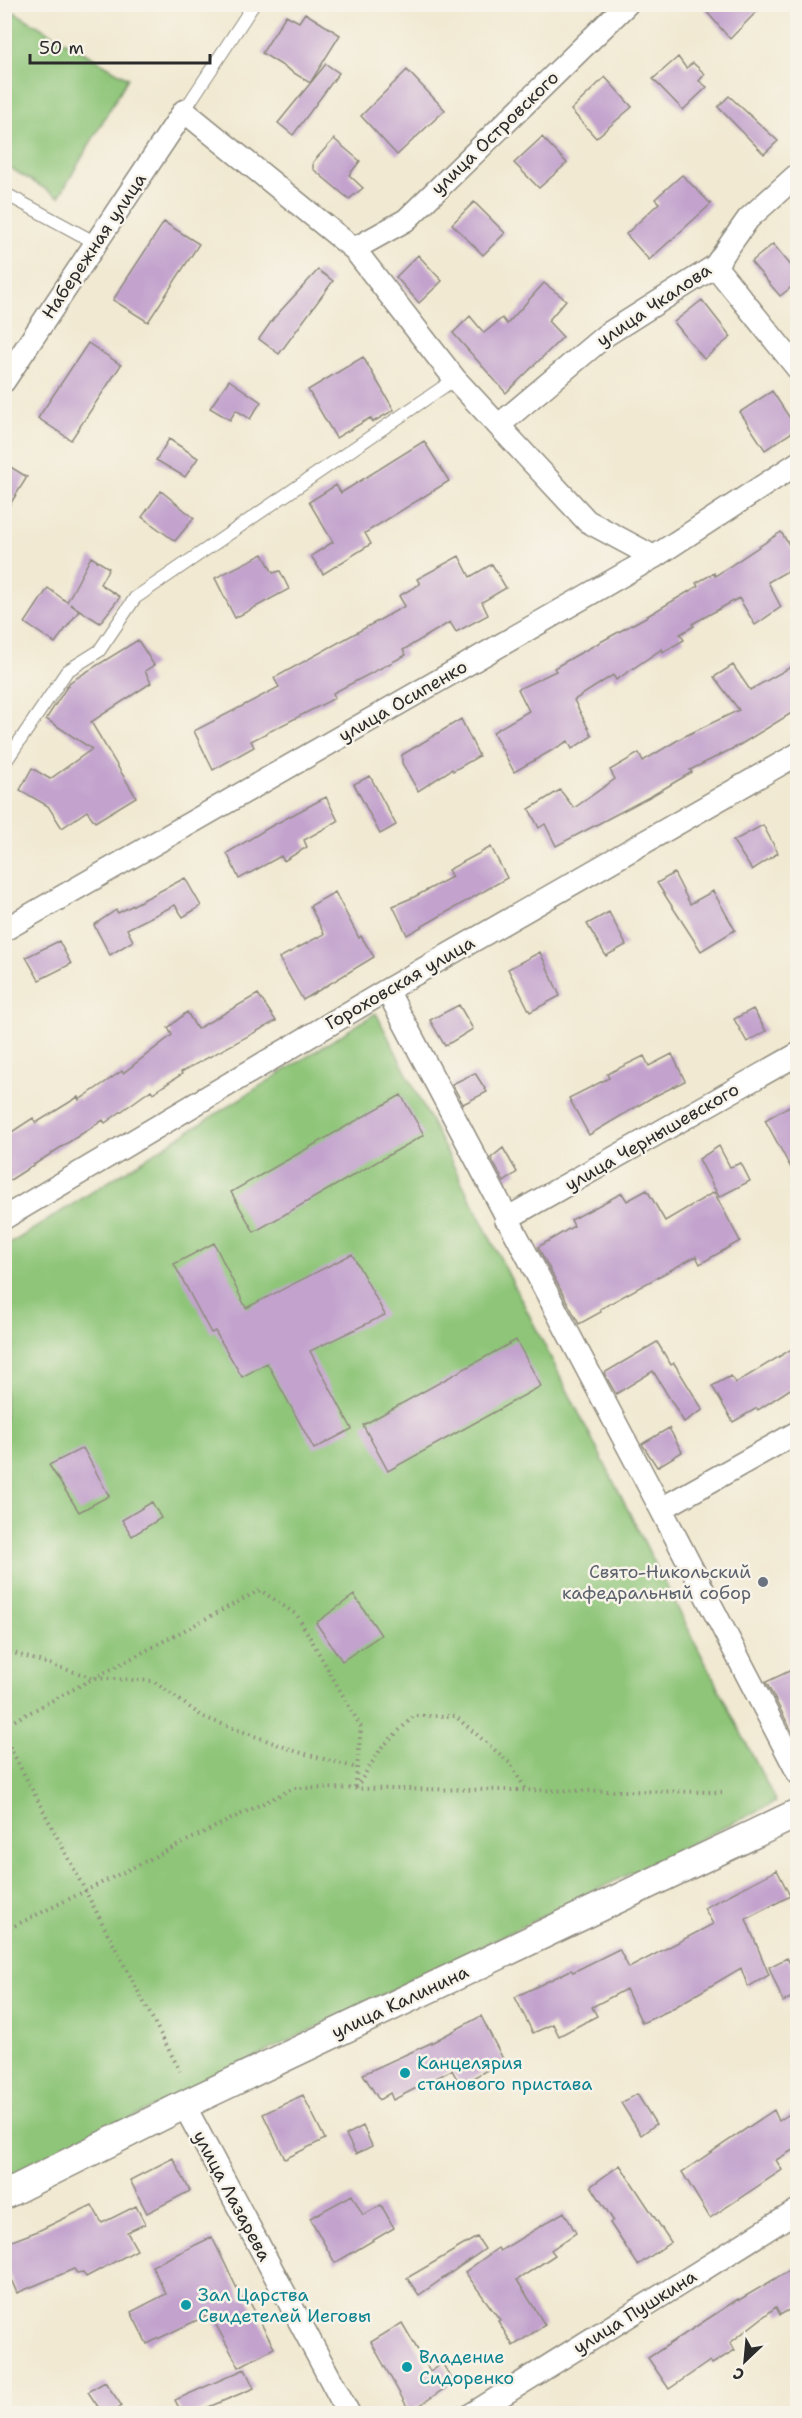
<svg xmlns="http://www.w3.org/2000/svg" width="802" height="2418" viewBox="0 0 802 2418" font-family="'Shantell Sans',sans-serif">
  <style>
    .green { fill: #8ec578; stroke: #5c7852; stroke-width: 1.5 }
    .building { fill: #c3a3cd }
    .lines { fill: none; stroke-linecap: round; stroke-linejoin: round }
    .service-casing { stroke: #8e8a7e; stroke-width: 14 }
    .minor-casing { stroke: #8e8a7e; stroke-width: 25 }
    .tertiary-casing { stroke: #8e8a7e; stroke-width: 31 }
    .path { stroke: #8e8a7e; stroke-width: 4; stroke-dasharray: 1.5 4.5; stroke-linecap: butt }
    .service { stroke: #fff; stroke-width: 12 }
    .minor { stroke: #fff; stroke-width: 22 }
    .tertiary { stroke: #fff; stroke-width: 28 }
    .worship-dot { fill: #6b7280; stroke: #f7f3e8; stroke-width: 2 }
    .culture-dot { fill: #0f9aa8; stroke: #f7f3e8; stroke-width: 2 }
    .labels { text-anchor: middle; stroke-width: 5; stroke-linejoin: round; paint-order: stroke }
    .street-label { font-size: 18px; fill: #2b2b2b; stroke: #f7f3e8 }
    .worship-label { font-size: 18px; fill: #5b616d; stroke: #f7f3e8; text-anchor: end }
    .culture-label { font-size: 18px; fill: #0d838f; stroke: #f7f3e8; text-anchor: start }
  </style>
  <rect width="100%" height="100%" fill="#f7f3e8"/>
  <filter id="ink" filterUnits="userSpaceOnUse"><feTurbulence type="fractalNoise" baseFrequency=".0167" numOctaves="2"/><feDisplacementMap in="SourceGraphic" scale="12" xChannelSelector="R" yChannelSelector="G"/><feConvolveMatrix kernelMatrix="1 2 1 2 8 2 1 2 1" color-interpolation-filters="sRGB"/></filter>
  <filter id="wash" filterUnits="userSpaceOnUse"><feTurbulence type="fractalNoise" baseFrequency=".008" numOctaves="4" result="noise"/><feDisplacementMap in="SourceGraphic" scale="24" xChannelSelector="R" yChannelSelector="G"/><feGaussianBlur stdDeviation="1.35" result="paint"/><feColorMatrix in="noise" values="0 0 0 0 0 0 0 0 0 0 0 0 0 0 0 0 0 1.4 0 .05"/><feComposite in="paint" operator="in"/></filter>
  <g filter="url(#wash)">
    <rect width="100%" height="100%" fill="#f1e9d2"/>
    <path class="green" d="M5 7 128 78 59 197 5 165Z
      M376 1013 776 1802 5 2180V1247Z"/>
    <g id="blocks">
      <path class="building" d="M700 4H764L730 39Z
        M305 13 340 35 310 83 262 53 286 15 299 22Z
        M678 57 686 68 693 63 705 74 699 81 707 87 683 110 653 79Z
        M326 64 339 73 293 135 278 123Z
        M407 70 445 110 397 155 361 116Z
        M605 77 632 107 596 138 571 110Z
        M729 96 778 141 764 154 718 107Z
        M542 137 567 163 539 188 514 163Z
        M334 139 360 161 349 175 363 188 349 199 313 169V162Z
        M682 175 711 204 649 260 626 234 659 203 655 199Z
        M474 202 505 233 483 255 452 224Z
        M164 222 199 244 148 322 113 300Z
        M773 244 798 274V282L780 296 751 262Z
        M418 255 442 281 419 303 396 277Z
        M318 270 333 281 279 354 259 339 273 319Z
        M544 283 566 300 548 321 563 337 506 393 453 333 470 316 484 333 502 318 507 324Z
        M702 300 731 337 704 359 674 322Z
        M88 343 121 365 71 440 38 418Z
        M363 357 394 410 373 422 370 418 336 438 308 390Z
        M229 380 261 402 250 419 236 410 230 420 210 408Z
        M772 391 797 429 765 450 740 412Z
        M169 439 198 458 185 477 156 460Z
        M424 441 449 481 365 533 371 544 323 574 311 556 333 542 309 502 336 485 341 493Z
        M4 463 27 477 4 514Z
        M161 491 194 518 175 541 142 517Z
        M781 532 798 559V565L768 582 781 607 755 625 739 598 692 624 694 626 680 634 684 640 663 652 662 649 616 680 613 675 574 700 592 736 572 749 568 741 514 772 493 732 529 711 518 689 556 671 554 668 575 656 644 618 698 586 696 583 714 573 715 576Z
        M263 554 273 573 280 571 289 589 235 618 215 578Z
        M459 556 470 577 492 564 506 588 482 602 488 615 456 632 450 622 403 650 406 655 333 693 335 698 251 741 254 747 213 770 194 731 279 687 274 678 405 606 399 596 420 584 417 579Z
        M91 557 109 568 100 584 120 597 100 623 70 604 79 611 55 643 25 623 48 588 67 602Z
        M138 640 154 665 145 671 151 683 91 722 136 797 95 822 87 811 62 828 48 806 20 790 32 768 50 779 92 749 46 719 70 682Z
        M798 663V709L738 746 690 770 692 772 653 795 556 846 545 824 539 828 529 809 560 790 574 808 615 779 610 770 639 753 643 761 683 737 739 710 714 677 733 665 750 690Z
        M461 719 479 756 453 771 452 769 418 791 402 763V755Z
        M370 776 396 825 380 834 354 784Z
        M326 797 338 821 304 840 307 847 284 861 281 856 239 879 227 853 268 828Z
        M763 825 778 853 752 870 733 841Z
        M491 847 507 878 407 935 393 906 414 897 452 877 448 870Z
        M674 873 690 904 713 891 735 930 701 951 657 883Z
        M185 878 201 906 183 917 175 905 127 929 133 941 110 955 94 925 116 910 118 913Z
        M335 892 359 938 361 936 374 957 303 1000 279 958 324 934 310 906Z
        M609 912 626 945 606 956 587 924Z
        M59 941 71 964 39 980 26 957Z
        M540 952 560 996 530 1012 508 969Z
        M258 994 276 1021 181 1072 182 1074 153 1093 151 1090 105 1123 103 1120 4 1184V1137L33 1118 36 1123 78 1097 79 1100 122 1071 123 1073 172 1035 168 1028 187 1012 197 1029Z
        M459 1005 473 1029 445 1046 430 1020Z
        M753 1009 766 1031 747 1042 734 1019Z
        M672 1054 685 1081 651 1098 589 1135 569 1098 609 1078 607 1074 644 1056 649 1066Z
        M475 1073 487 1092 463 1104 452 1084Z
        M401 1095 424 1135 254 1232 231 1192Z
        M798 1101V1181L765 1120Z
        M719 1146 730 1167 741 1163 750 1181 719 1197 699 1159Z
        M503 1148 517 1172 504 1182 491 1158Z
        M647 1190 665 1221 714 1192 740 1241 700 1264 696 1256 600 1309 601 1312 579 1324 538 1247 574 1226 571 1220 622 1193 627 1201Z
        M214 1243 246 1308 352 1254 385 1315 310 1351 352 1429 314 1449 267 1363 242 1377 215 1331 211 1333 174 1264Z
        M516 1340 541 1386 388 1471 363 1425Z
        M657 1342 671 1365 674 1363 703 1410 684 1422 653 1371 616 1394 604 1373Z
        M798 1345V1384L758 1410 757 1408 733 1422 712 1386 731 1376 736 1383Z
        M669 1428 682 1452 657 1467 642 1444Z
        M83 1448 109 1496 79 1512 49 1465Z
        M152 1502 161 1518 132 1536 122 1520Z
        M354 1595 381 1635 342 1661 316 1623Z
        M798 1667V1743L766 1682Z
        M777 1870 790 1896 746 1919 769 1975 748 1987 741 1968 668 2011 642 2023 626 1989 592 2007 597 2016 559 2036 553 2024 533 2033 515 1997 571 1970 573 1972 619 1949 629 1968 713 1924 704 1908Z
        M787 1958 798 1977V1994L783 2002 769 1967Z
        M481 2016 504 2061 460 2085 452 2070 393 2100 390 2093 379 2100 363 2074 433 2042Z
        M637 2094 656 2124 641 2135 621 2103Z
        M303 2095 325 2139 285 2159 263 2114Z
        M798 2108V2147L776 2160 782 2170 710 2218 682 2172 774 2110 779 2121Z
        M363 2126 372 2146 356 2154 346 2135Z
        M173 2158 190 2191 147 2213 130 2180Z
        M620 2165 671 2242 638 2265 610 2223 613 2220 591 2186Z
        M352 2195 363 2215 381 2205 394 2228 335 2263 310 2218Z
        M92 2205 102 2223 136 2206 145 2224 127 2232 137 2250 86 2277 83 2272 77 2273 74 2269 17 2293 4 2263V2244L38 2231Z
        M564 2212 576 2233 551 2250 555 2255 517 2280 545 2325 513 2346 498 2321 500 2320 465 2272 498 2248 500 2251Z
        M212 2237 242 2299 247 2297 274 2348 239 2367 210 2314 147 2344 131 2312 166 2294 152 2266Z
        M477 2237 485 2249 419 2295 407 2278Z
        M798 2265V2305L780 2315 776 2307 730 2343 735 2350 712 2364 710 2361 669 2389 648 2358 738 2299 739 2300Z
        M402 2323 430 2371 442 2363 454 2382 410 2412 371 2342Z
        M245 2369 254 2388 192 2414H182L175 2400Z
        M105 2382 122 2406 111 2414H103L88 2392Z"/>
    </g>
  </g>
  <g filter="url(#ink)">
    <use href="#blocks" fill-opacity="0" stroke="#8e8a7e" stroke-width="1.5"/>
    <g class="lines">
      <g class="service-casing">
        <path id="service" d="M184 111 254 4
          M4 193 96 243
          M4 764 67 671 99 651 135 598 455 379"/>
      </g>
      <g class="minor-casing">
        <path id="minor" d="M354 249 406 220 627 4
          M715 266 798 369
          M4 381 184 111 354 249 455 379 587 521 654 557
          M499 425 606 335 715 266 748 219 798 174
          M4 930 654 557 798 463
          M387 990 661 1509 798 1773
          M4 1218 387 990 798 754
          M506 1219 798 1054
          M661 1509 798 1432
          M184 2105 349 2414
          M472 2414 798 2210"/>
      </g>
      <g class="tertiary-casing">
        <path id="tertiary" d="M4 2195 184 2105 798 1813"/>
      </g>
      <path class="path" d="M4 1650 94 1678 153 1681 203 1717 298 1752 357 1768
        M4 1726 260 1590 297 1615 361 1727 355 1789
        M4 1736 180 2071
        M356 1788 382 1747 414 1716H455L510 1763 526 1790
        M4 1931 294 1788 722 1792"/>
      <use href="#service" class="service"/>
      <use href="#minor" class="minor"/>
      <use href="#tertiary" class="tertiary"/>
    </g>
  </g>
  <circle class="worship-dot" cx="763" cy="1582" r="6"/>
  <g class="culture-dot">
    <circle cx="405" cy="2073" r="6"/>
    <circle cx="186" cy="2305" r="6"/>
    <circle cx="407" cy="2367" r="6"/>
  </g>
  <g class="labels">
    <g class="street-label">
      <text transform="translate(495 133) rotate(-44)" y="6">улица Островского</text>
      <text transform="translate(94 246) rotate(-56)" y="6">Набережная улица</text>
      <text transform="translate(654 305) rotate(-34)" y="6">улица Чкалова</text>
      <text transform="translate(403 701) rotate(-30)" y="6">улица Осипенко</text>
      <text transform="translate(400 983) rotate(-30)" y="6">Гороховская улица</text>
      <text transform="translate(652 1137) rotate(-30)" y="6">улица Чернышевского</text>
      <text transform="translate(400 2002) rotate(-25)" y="6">улица Калинина</text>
      <text transform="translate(232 2196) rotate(62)" y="6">улица Лазарева</text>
      <text transform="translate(635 2312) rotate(-32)" y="6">улица Пушкина</text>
    </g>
    <g class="worship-label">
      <text x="751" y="1578">Свято-Никольский<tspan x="751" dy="21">кафедральный собор</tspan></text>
    </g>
    <g class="culture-label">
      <text x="417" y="2069">Канцелярия<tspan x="417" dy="21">станового пристава</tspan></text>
      <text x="198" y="2301">Зал Царства<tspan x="198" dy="21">Свидетелей Иеговы</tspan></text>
      <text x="419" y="2363">Владение<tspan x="419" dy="21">Сидоренко</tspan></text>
    </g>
  </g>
  <rect width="802" height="2418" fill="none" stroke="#f7f3e8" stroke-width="24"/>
  <g transform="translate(745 2361) rotate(206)" stroke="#f7f3e8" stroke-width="4.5" paint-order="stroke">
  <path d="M0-4.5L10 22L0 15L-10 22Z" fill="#2b2b2b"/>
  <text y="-9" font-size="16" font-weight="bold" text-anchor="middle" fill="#2b2b2b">С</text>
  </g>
  <path d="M30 54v9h180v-9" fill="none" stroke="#2b2b2b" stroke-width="3"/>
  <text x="39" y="54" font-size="18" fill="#2b2b2b" stroke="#f7f3e8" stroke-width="4.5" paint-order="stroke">50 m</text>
</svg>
